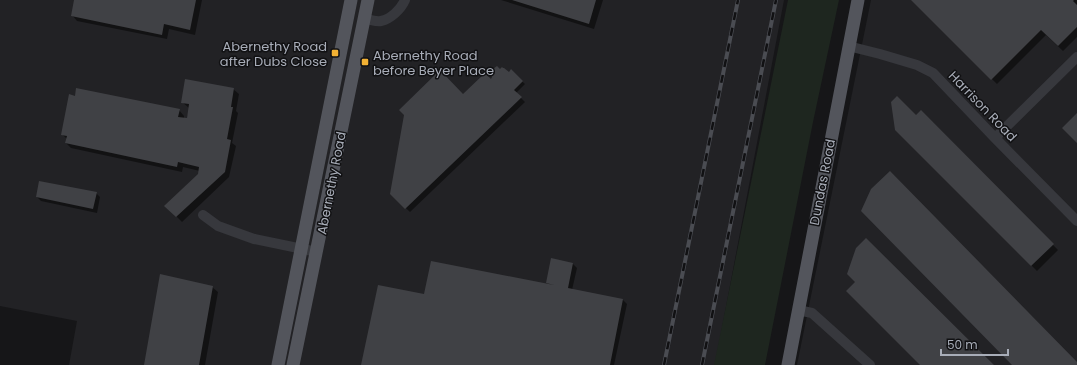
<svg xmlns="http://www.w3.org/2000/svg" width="1077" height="365" viewBox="0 0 1077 365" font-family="Poppins,sans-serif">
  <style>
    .built { fill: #222225 }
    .green { fill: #1e261f }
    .shadow { fill: #0007 }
    .building { fill: #404145 }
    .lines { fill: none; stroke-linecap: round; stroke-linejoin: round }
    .minor { stroke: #37383d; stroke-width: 10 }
    .major { stroke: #53555c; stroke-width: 13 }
    .rail-casing { stroke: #4a4c52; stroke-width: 4 }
    .rail { stroke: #111113; stroke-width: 2.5; stroke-dasharray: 8; stroke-linecap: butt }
    .poi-dot { fill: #f2b134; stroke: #111113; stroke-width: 1.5 }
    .labels { text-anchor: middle; stroke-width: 3; stroke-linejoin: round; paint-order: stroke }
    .poi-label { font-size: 13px; fill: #a8adb8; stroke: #111113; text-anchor: end }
    .street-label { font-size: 13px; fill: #a8adb8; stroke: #111113 }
  </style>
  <rect width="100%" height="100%" fill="#161618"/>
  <path class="built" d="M0 0H784L715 365H69L77 321 0 306Z
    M871 0H1077V365H797Z"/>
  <path class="green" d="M788 0H839L813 122 765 365H714Z"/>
  <path class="shadow" d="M75 0H202L195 35 169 29 167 39 77 21 72 15Z
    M501 0H603L594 29Z
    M912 0H1077V37L1063 51 1046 35 997 84Z
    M500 71 509 73 511 71 525 84 516 93 525 102 410 212 391 194 463 95 491 80Z
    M233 89 239 94 236 111 238 113 232 143 236 146 229 177 182 222 166 206 199 174 200 171 183 167 182 172 71 148 66 143 67 139 62 134 179 110 184 116V119L187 120 189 108 182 102Z
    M921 112 1058 250 1037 271 896 129 916 116Z
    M96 193 100 197 97 213 41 201 37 197Z
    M552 260 573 264 577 268 572 290 623 300 627 304 614 365H362L425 295 546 285Z
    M212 287 218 292 205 365H145Z"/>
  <path class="building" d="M74 0H196L190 30 164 24 162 35 71 16Z
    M512 0H596L589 24Z
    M911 0H1074L1073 1 1077 5V27L1058 46 1041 30 991 80Z
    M497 66 500 69 502 67 503 68H504L509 72 511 69 523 81 514 90 522 97 405 209 390 194 404 115 399 110 440 70 463 94 485 73 491 79 492 77 488 73Z
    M185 79 234 88 231 107H233L227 139 231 140 225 172 176 217 164 206 198 174 199 167 178 162 177 167 65 143 67 136 61 135 69 94 75 96 76 88 180 109 178 117 187 118 189 104 181 103Z
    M897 96 916 115 921 110 1054 244 1031 266 895 130 891 102Z
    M1077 113V143L1062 128Z
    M890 171 1077 362V365H1012L861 211 871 189Z
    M39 181 97 192 93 209 36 197Z
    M866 238 994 365H920L846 291 855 282 847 274 856 248Z
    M551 258 573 263 568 288 623 299 610 365H361L378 285 424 294 431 261 554 285 546 283Z
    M160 274 213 286 199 365H144Z"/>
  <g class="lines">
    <path class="minor" d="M364 19C369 19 376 22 381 21 391 19 401 9 405 0
      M848 46 880 54 917 65 933 73 995 138 1077 221
      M995 138 1077 57
      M203 215 218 226 254 239 317 252
      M798 310 812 313 870 365"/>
    <path class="major" d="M278 365 351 0
      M293 365 368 0
      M788 365 858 0"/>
    <g class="rail-casing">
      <path id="rail" d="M664 365 738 0
        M702 365 776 0"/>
    </g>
    <use href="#rail" class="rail"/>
  </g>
  <g class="poi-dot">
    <rect x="331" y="49" width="8" height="8" rx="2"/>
    <rect x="361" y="58" width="8" height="8" rx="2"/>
  </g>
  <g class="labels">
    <g class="poi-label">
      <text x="327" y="51">Abernethy Road<tspan x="327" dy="15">after Dubs Close</tspan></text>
      <text x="373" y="60" text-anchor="start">Abernethy Road<tspan x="373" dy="15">before Beyer Place</tspan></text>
    </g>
    <g class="street-label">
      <text transform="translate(983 106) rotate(46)" y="5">Harrison Road</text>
      <text transform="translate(822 182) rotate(-79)" y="5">Dundas Road</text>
      <text transform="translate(331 183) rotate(-79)" y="5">Abernethy Road</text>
    </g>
  </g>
  <path d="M941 349v6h67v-6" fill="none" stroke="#a8adb8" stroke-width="2"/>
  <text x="947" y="349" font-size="12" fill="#a8adb8" stroke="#111113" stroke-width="3" paint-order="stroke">50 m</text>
</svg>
